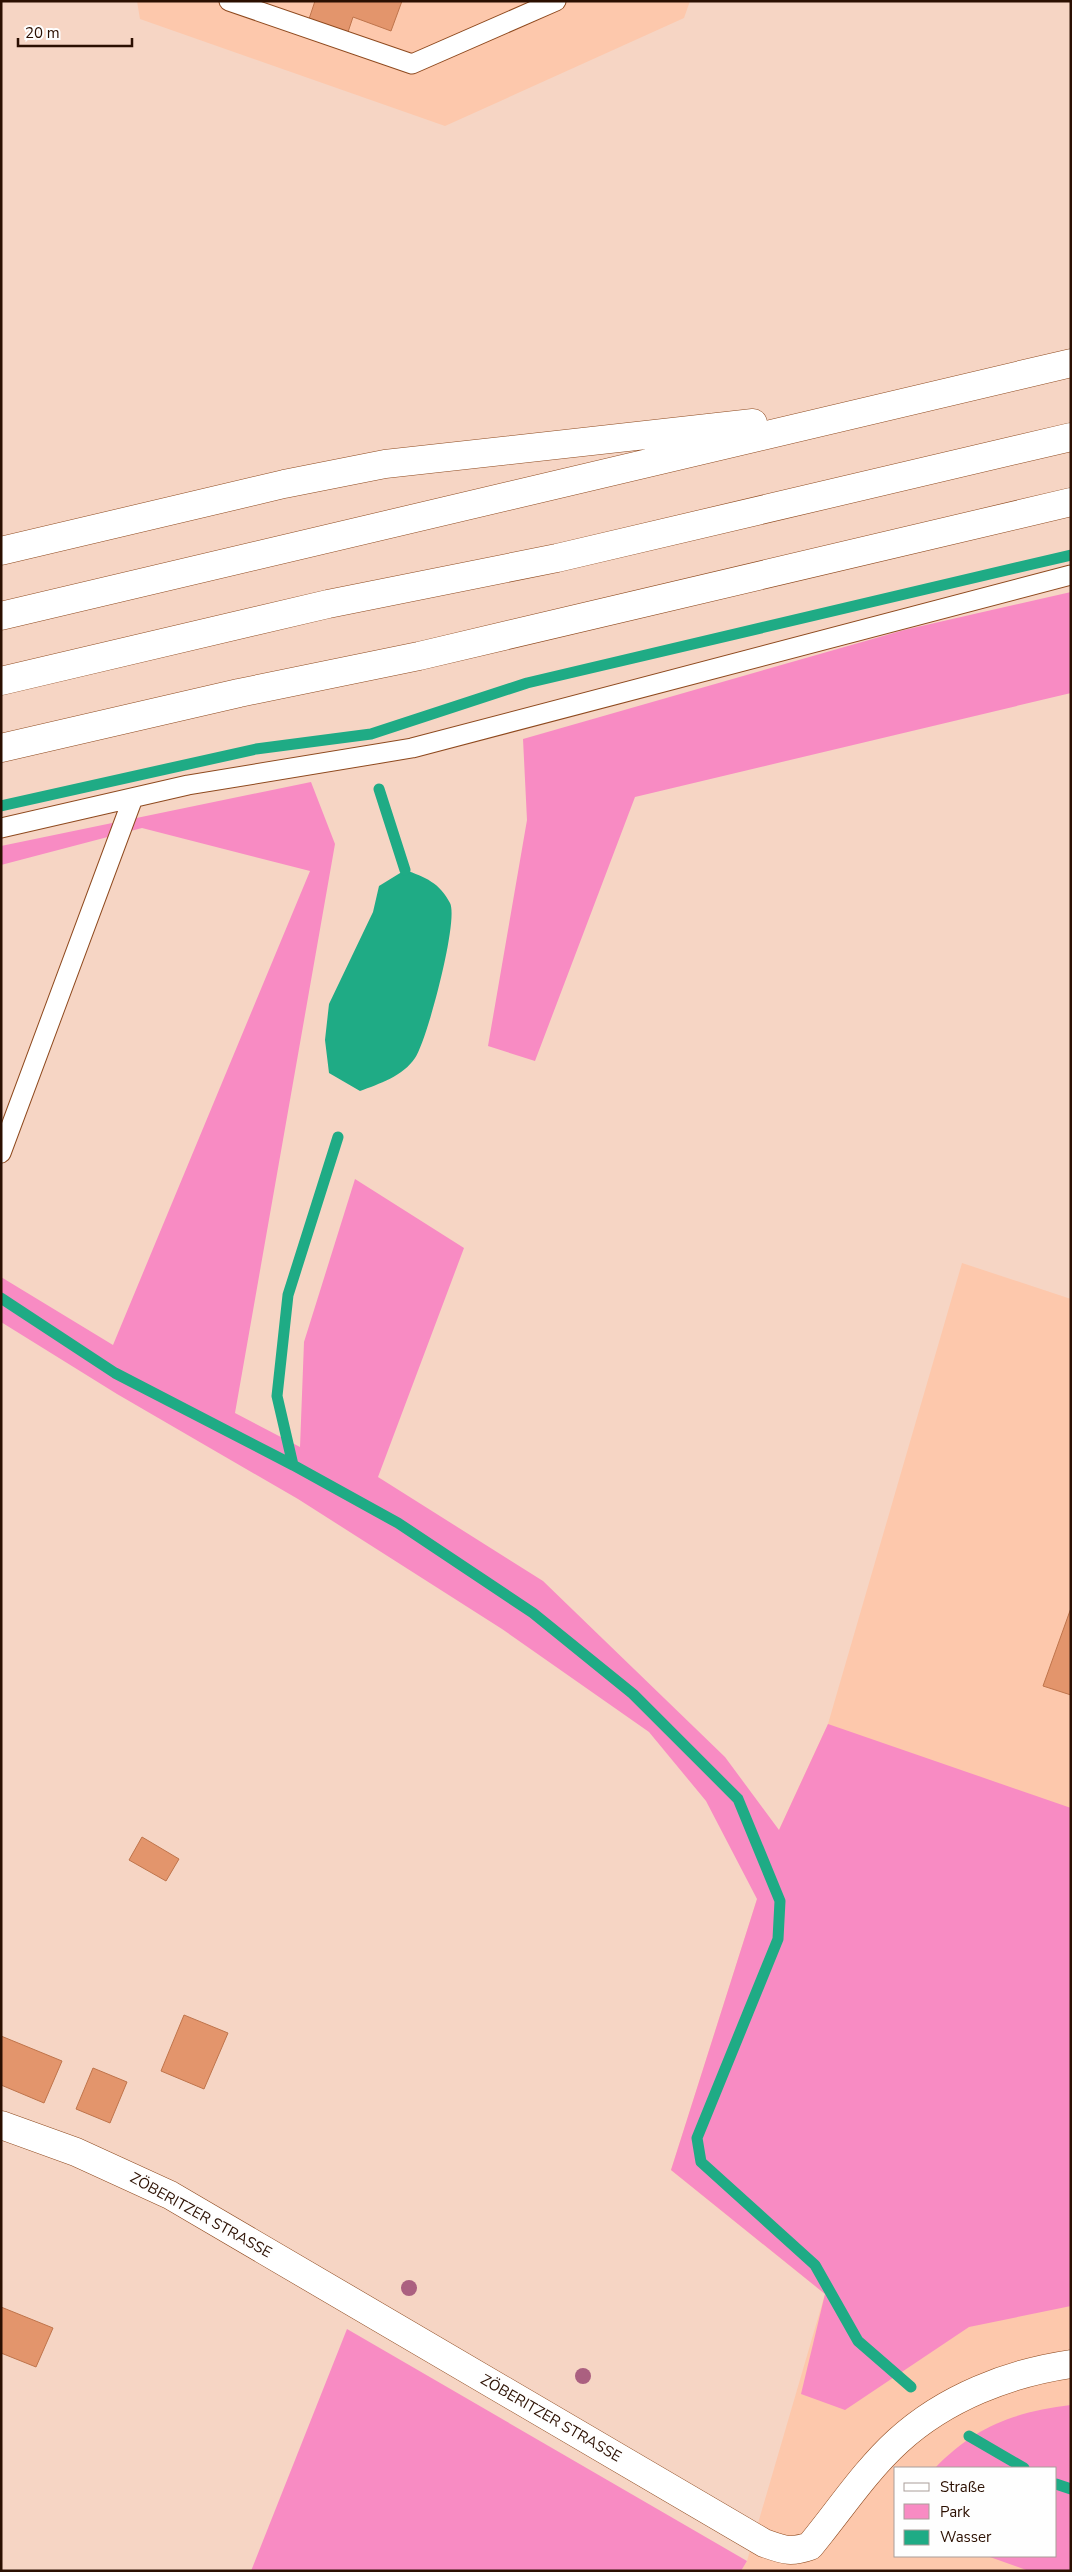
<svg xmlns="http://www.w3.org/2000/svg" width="1072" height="2572" viewBox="0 0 1072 2572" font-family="'Nunito Sans',sans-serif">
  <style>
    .built { fill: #fdc8ac; fill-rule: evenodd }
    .green { fill: #f88bc3 }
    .water { fill: #1fab85 }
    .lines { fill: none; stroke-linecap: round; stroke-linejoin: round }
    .stream { stroke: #1fab85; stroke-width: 11 }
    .building { fill: #e3956c; stroke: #bf744b }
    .service-casing { stroke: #8e491e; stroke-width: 21 }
    .minor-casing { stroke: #8e491e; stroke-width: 29 }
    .trunk-casing { stroke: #8e491e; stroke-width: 29 }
    .service { stroke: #fff; stroke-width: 19 }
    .minor { stroke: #fff; stroke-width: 28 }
    .trunk { stroke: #fff; stroke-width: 28 }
    .tree { fill: #ab6080 }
    .labels { text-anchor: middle; stroke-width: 4.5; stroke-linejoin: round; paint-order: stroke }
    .street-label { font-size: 15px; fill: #2b0f01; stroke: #fefefe }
  </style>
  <rect width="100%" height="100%" fill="#f6d5c4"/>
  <path class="built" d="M137 1H690L684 18 445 126 140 19Z
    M962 1263 1071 1299V2571H741L747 2561 825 2294 671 2170 779 1830 828 1724ZM896 2468H1056V2556H896Z"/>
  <path class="green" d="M1071 592V693L635 797 535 1061 488 1046 527 820 523 739 904 630Z
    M311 782 335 844 235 1413 300 1447 304 1342 355 1179 464 1248 378 1477 543 1581 725 1757 779 1830 828 1724 1071 1808V2306L969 2327 845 2410 801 2394 825 2294 671 2170 757 1899 706 1801 649 1732 502 1629 298 1499 117 1394 1 1322V1277L113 1345 310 871 142 828 1 865V846Z
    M347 2329 747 2561 741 2571H251Z
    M1071 2405V2571H1029L987 2556H1056V2468H935C975 2426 1015 2412 1071 2405Z"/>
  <path class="water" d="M405 870C425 877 440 883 450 903 459 920 427 1041 415 1058 403 1076 379 1084 360 1091L329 1073 325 1040 329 1004 373 912 379 886Z"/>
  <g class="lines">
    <path class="stream" d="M379 789 405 870
      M1 806 256 749 371 734 527 683 1071 555
      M338 1137 288 1295 277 1396 293 1465 398 1523 533 1613 633 1694 738 1799 780 1901 778 1939 697 2138 701 2162 815 2265 858 2341 911 2387
      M1 1298 115 1373 293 1465
      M969 2436 1024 2468
      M1056 2484 1071 2489"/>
  </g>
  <path class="building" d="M315 1H402L391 31 353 17 348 32 309 19Z
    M1071 1608V1695L1043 1686Z
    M142 1837 179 1859 166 1881 129 1860Z
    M184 2015 228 2033 204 2089 161 2071Z
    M1 2036 62 2061 44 2103 1 2085Z
    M93 2068 127 2082 110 2123 76 2109Z
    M1 2307 53 2328 36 2367 1 2353Z"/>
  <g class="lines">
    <g class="service-casing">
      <path id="service" d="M229 1 412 64 556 1
        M1 828 188 785 412 748 1071 575
        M1 1153 133 798"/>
    </g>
    <g class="minor-casing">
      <path id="minor" d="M1 2125 76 2152 170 2195 764 2543C784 2550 790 2553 810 2546 839 2511 865 2471 898 2441 945 2398 1009 2373 1071 2364"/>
    </g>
    <g class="trunk-casing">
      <path id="trunk" d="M1 551 284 484 385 464 753 423
        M1 616 1071 363
        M1 681 328 604 557 558 1071 437
        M1 748 239 693 419 656 1071 502"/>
    </g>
    <use href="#service" class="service"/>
    <use href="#minor" class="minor"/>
    <use href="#trunk" class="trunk"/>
  </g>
  <g class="tree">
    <circle cx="409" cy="2288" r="8"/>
    <circle cx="583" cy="2376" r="8"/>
  </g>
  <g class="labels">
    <g class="street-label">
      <text transform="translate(201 2215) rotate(29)" y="5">ZÖBERITZER STRASSE</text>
      <text transform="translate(551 2418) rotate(30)" y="5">ZÖBERITZER STRASSE</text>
    </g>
  </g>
  <rect width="1072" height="2572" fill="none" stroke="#2b0f01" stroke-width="5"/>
  <rect x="894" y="2467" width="162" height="90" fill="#fefefe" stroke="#aa9e99"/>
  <rect x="904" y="2483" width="25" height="8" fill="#ffffff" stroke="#aa9e99"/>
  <text x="940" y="2492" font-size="15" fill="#2b0f01">Straße</text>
  <rect x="904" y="2504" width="25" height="15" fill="#f88bc3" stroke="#aa9e99"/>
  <text x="940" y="2517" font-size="15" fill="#2b0f01">Park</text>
  <rect x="904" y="2530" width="25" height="15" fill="#1fab85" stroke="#aa9e99"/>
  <text x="940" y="2542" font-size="15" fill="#2b0f01">Wasser</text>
  <path d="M18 38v8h114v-8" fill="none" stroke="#2b0f01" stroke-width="2.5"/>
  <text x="25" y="38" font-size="15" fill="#2b0f01" stroke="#fefefe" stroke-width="4" paint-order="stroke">20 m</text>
</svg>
